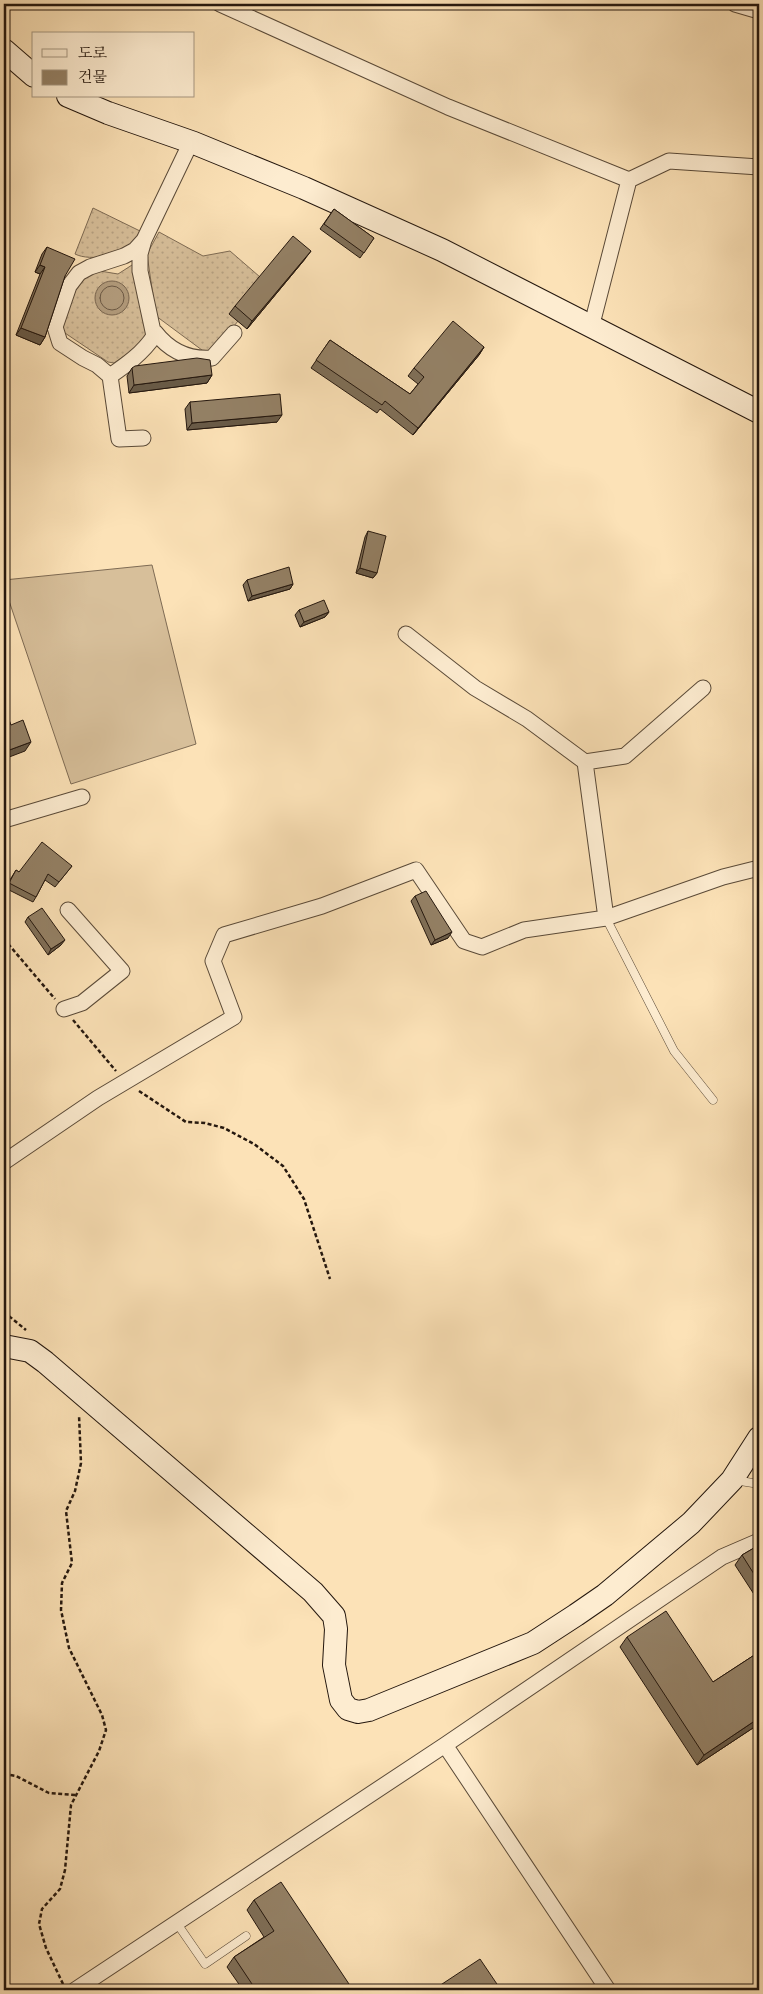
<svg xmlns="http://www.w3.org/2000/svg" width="763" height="1994" viewBox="0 0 763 1994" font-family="'EB Garamond','Noto Serif KR',serif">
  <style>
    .grass { fill: url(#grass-dots); stroke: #7e6b54 }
    .pitch { fill: #d7bf9a; stroke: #7e6b54 }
    .water { fill: #b39d7e; stroke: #7a6751 }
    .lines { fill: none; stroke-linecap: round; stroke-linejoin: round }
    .shore { stroke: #6c5a46; stroke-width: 1 }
    .lane-casing { stroke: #5a4a38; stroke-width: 9 }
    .street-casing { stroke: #5a4a38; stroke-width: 17 }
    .secondary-casing { stroke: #24170e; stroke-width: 24 }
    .path { stroke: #24170e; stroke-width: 2.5; stroke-dasharray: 4 2.5; stroke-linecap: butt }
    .lane { stroke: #fdecd0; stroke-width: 8 }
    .street { stroke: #fdecd0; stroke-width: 15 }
    .secondary { stroke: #fdecd0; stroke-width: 22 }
    .wall { fill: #7f6f58; stroke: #24170e }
    .shaded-wall { fill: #685a47; stroke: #24170e }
    .building { fill: #948166; stroke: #24170e }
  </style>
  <defs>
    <pattern id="grass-dots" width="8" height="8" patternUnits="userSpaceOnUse" patternTransform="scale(1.25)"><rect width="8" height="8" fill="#d7bf9a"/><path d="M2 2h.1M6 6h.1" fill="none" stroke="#b8a384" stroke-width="1.8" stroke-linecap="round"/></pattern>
  </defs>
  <rect width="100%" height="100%" fill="#fce2b7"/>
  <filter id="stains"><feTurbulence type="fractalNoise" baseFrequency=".004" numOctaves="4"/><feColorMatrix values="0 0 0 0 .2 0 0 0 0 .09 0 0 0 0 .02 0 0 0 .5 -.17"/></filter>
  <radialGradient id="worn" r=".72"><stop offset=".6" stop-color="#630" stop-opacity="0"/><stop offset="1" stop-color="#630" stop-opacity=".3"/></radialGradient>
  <path class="grass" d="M93 208 140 231C138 234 136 239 134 241 123 255 91 262 75 254Z
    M159 232 203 256 230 251 260 277 238 321 210 356 156 316 147 254Z
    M132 265 135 267 150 331 140 345 114 363 108 362 62 331V326L80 279 100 271 118 274Z"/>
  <path class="pitch" d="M152 565 196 744 71 784 4 586V580Z"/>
  <path class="water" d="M95 298a17 17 0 1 1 34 0a17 17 0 1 1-34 0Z"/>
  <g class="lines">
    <path class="shore" d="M100 298a12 12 0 1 1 24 0a12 12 0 1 1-24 0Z"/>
    <g class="lane-casing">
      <path id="lane" d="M606 918 674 1051 713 1100
        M734 1480 759 1484
        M176 1922 205 1964 246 1936"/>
    </g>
    <g class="street-casing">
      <path id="street" d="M220 4 448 107 629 180 669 161 759 167
        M735 4 759 11
        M591 328 629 180
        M155 332C169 350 188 360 212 358L234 333
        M110 376C126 365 143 353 154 336L140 271V254L144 240 191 142
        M143 438 119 439 110 376 97 365 83 358 60 343 55 327 69 286 79 273 90 267 124 256 135 250 144 240
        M406 634 475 688 527 719 585 762 606 918
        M585 762 625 756 703 688
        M4 820 82 797
        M64 1009 82 1003 122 971 68 910
        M4 1162 98 1098 234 1017 213 961 224 935 322 906 416 870 464 941 482 947 524 930 606 918 723 877 759 868
        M445 1745 608 1990
        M75 1990 445 1745 722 1557 759 1541"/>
    </g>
    <g class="secondary-casing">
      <path id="secondary" d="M4 50 34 76
        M68 96 108 113 194 143 304 188 442 250 759 412
        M4 1346 30 1351 45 1362 313 1592 334 1616 336 1629 334 1665 341 1700 348 1709 358 1712 369 1710 533 1643 576 1615 605 1595 691 1523 732 1480 759 1438"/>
    </g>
    <path class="path" d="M4 939 55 999
      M73 1020 116 1071
      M139 1091 186 1122 205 1123 224 1128 254 1144 283 1166 304 1199 330 1279
      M4 1312 26 1330
      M4 1774 16 1776 49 1793 75 1795
      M63 1984 46 1948 39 1924 42 1909 60 1889 65 1870 71 1805 99 1751 106 1730 102 1715 69 1648 61 1610 62 1583 72 1563 66 1511 75 1491 81 1463 79 1415"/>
    <use href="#lane" class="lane"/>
    <use href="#street" class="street"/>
    <use href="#secondary" class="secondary"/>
  </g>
  <path class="wall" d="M334 209 374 238 360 258 320 229Z
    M47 247 65 276 45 337 40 345 16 335 40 274 35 272 42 254Z
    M305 259 247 329 229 314 235 306Z
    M330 340 410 394 418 384 408 376 414 368 484 347 479 355 413 435 380 409 377 413 311 368Z
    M132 368 212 375 207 383 129 393 127 376Z
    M190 402 277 422 187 430 185 409Z
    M368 531 377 573 373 578 356 573 365 537Z
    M247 580 293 584 290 589 248 601 243 585Z
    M299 610 329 612 325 617 300 627 295 615Z
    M72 866 55 887 45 880 36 897 33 902 5 888 16 870 19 872Z
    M415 896 448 938 431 945 411 901Z
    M28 917 61 945 48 955 25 922Z
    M759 1545V1602L735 1565 742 1555Z
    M627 1637 713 1682 759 1652V1724L697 1765 620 1647Z
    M254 1900 353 1990H243L227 1967 234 1957 264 1937 247 1910Z"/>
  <path class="shaded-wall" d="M311 251 305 259 247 329 252 321Z
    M40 265 45 267 40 274 35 272Z
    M21 328 45 337 40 345 16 335Z
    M484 347 479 355 413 435 418 428Z
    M212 375 207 383 129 393 134 385Z
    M282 415 277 422 187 430 192 423Z
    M360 568 377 573 373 578 356 573Z
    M293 584 290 589 248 601 252 596Z
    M329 612 325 617 300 627 304 622Z
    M31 742 25 751 4 759V752Z
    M452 932 448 938 431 945 435 940Z
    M65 940 61 945 48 955 51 949Z
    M759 1718V1724L697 1765 704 1755Z"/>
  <path class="building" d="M334 209 374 238 364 253 324 224Z
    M293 236 311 251 252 321 235 306Z
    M47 247 75 259 65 276 45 337 21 328 45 267 40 265Z
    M453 321 484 347 418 428 385 401 382 405 316 360 330 340 410 394 424 377 414 368Z
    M197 358 210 360 212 375 134 385 132 368 135 366Z
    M280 394 282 415 192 423 190 402Z
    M368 531 386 536 377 573 360 568Z
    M289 567 293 584 252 596 247 580Z
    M324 600 329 612 304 622 299 610Z
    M4 706 11 725 23 720 31 742 4 752Z
    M42 842 72 866 59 882 48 874 36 897 9 883 16 870 19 872Z
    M426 891 452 932 435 940 415 896Z
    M42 908 65 940 51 949 28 917Z
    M759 1545V1582L742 1555Z
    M666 1611 713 1682 759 1652V1718L704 1755 627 1637Z
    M281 1882 353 1990H256L234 1957 274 1931 254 1900Z
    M480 1959 501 1990H433Z"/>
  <rect width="763" height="1994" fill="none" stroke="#fce2b7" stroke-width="20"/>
  <rect x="5" y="5" width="753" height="1984" fill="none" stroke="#24170e" stroke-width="2.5"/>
  <rect x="10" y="10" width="743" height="1974" fill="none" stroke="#24170e"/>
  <rect x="32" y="32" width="162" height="65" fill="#fdecd0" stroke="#a69782"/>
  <rect x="42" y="49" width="25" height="8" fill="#fdecd0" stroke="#a69782"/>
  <text x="78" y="58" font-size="15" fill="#24170e">도로</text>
  <rect x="42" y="70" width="25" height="15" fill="#948166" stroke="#a69782"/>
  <text x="78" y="82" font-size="15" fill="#24170e">건물</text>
  <rect width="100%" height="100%" filter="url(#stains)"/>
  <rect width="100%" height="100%" fill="url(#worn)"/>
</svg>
